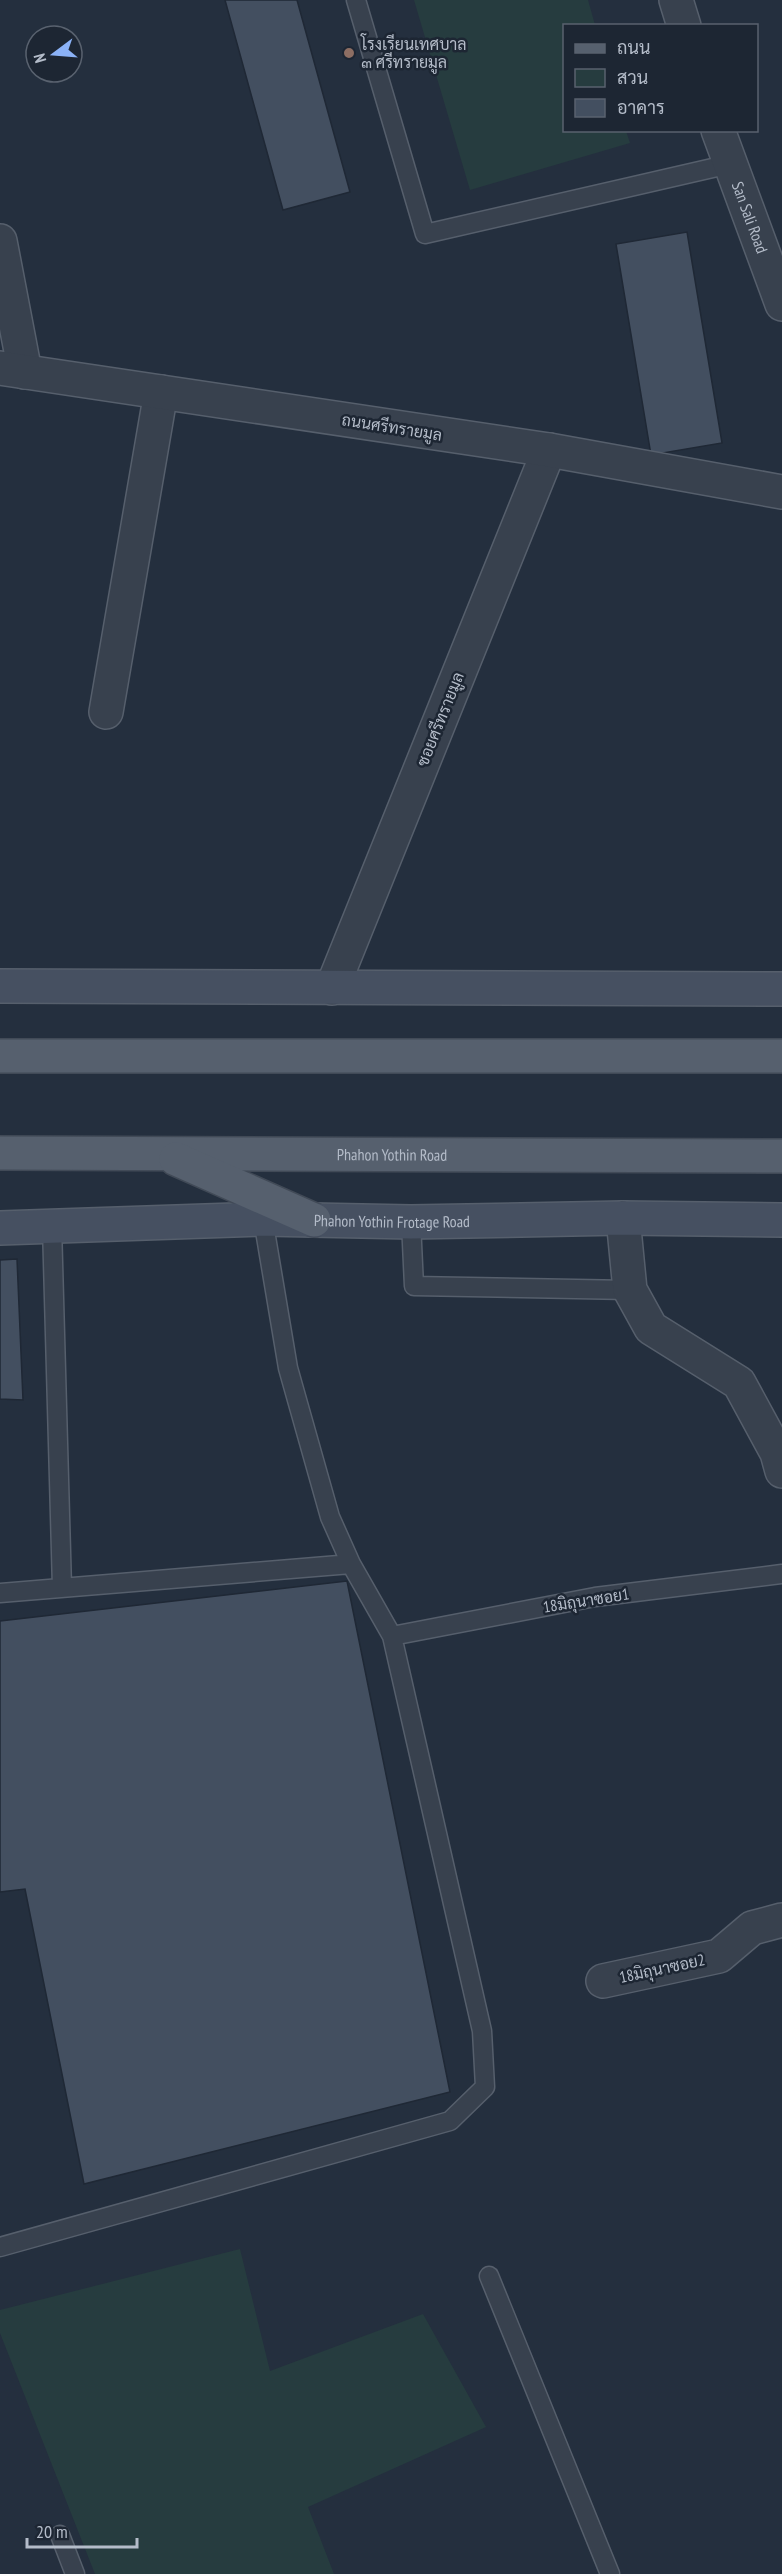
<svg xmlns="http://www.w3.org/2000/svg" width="782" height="2574" viewBox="0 0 782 2574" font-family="'PT Sans Narrow',Sarabun,sans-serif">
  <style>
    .green { fill: #263c3f }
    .building { fill: #434f60; stroke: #1f2835; stroke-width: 1.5 }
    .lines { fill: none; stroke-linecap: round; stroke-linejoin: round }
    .service-casing { stroke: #565f6c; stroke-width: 21 }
    .minor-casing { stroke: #565f6c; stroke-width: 36 }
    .tertiary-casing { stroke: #565f6c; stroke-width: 36 }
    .secondary-casing { stroke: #565f6c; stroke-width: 36 }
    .primary-casing { stroke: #414a57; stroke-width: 36 }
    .service { stroke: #38414e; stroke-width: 18 }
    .minor { stroke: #38414e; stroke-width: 33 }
    .tertiary { stroke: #38414e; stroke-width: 33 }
    .secondary { stroke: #465061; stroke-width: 33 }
    .primary { stroke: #56606e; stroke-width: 33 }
    .education-dot { fill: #8d6e63; stroke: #1d2633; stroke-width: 2 }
    .labels { text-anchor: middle; stroke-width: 5; stroke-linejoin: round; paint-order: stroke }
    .poi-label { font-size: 16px; fill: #b4bcc9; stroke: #1d2633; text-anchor: start }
    .street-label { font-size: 16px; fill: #b4bcc9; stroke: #1d2633 }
  </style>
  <rect width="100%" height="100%" fill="#242f3e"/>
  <path class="green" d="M414 0H588L595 25 564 26V130L626 131 630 143 470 190Z
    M240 2249 270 2371 423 2314 486 2427 308 2507 334 2574H95L0 2333V2310Z"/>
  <path class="building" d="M225 0H297L350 192 283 210Z
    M687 232 722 443 651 455 616 244Z
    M17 1259 23 1400 0 1399V1260Z
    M347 1581 450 2092 84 2184 25 1889 0 1892V1621Z"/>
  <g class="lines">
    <g class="service-casing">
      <path id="service" d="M356 0 425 234 730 164
        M411 1222 414 1286 630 1290
        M52 1226 62 1588
        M0 1593 351 1564
        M392 1636 595 1597 782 1574
        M0 2247 450 2121 485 2087 482 2031 392 1636 351 1564 330 1517 288 1368 263 1219
        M489 2276 610 2574
        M60 2535 75 2574"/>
    </g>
    <g class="minor-casing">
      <g id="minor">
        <path d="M676 0 684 26"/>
        <path id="s1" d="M718 130 782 304"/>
        <path d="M0 241 25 372"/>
        <path d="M106 712 161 392"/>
        <path d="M332 988 549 450"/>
        <path d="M623 1218 630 1290 651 1328 739 1383 777 1453 782 1471"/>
        <path d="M603 1981 719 1956 752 1928 782 1920"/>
      </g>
    </g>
    <g class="tertiary-casing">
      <path id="tertiary" d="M0 368 549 450 782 492"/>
    </g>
    <g class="secondary-casing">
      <g id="secondary">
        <path d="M0 986 782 989"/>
        <path id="s2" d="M0 1228 263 1219 411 1222 623 1218 782 1220"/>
      </g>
    </g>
    <g class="primary-casing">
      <g id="primary">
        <path d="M0 1056H782"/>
        <path id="s3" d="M0 1153 782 1156"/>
        <path d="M176 1159 314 1220"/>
      </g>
    </g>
    <use href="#service" class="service"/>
    <use href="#minor" class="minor"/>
    <use href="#tertiary" class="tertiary"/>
    <use href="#secondary" class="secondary"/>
    <use href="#primary" class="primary"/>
  </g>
  <circle class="education-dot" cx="349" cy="53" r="6"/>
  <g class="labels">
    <g class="poi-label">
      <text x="361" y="50">โรงเรียนเทศบาล<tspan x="361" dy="18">๓ ศรีทรายมูล</tspan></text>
    </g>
    <g class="street-label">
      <text dy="6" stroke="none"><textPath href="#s1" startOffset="93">San Sali Road</textPath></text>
      <text transform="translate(392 427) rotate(9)" y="6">ถนนศรีทรายมูล</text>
      <text transform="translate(440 719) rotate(-68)" y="6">ซอยศรีทรายมูล</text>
      <text dy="6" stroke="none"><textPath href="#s3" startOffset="392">Phahon Yothin Road</textPath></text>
      <text dy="6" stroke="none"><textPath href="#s2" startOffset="392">Phahon Yothin Frotage Road</textPath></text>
      <text transform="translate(586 1600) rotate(-9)" y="6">18มิถุนาซอย1</text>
      <text transform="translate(662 1968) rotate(-12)" y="6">18มิถุนาซอย2</text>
    </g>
  </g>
  <rect x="563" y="24" width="195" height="108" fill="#1d2633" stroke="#59626f" stroke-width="1.5"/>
  <rect x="575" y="44" width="30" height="9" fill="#56606e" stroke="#59626f" stroke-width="1.5"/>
  <text x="617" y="54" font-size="18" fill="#b4bcc9">ถนน</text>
  <rect x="575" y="69" width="30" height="18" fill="#263c3f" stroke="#59626f" stroke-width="1.5"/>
  <text x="617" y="84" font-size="18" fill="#b4bcc9">สวน</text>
  <rect x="575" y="99" width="30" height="18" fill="#434f60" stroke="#59626f" stroke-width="1.5"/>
  <text x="617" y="114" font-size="18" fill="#b4bcc9">อาคาร</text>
  <g transform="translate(54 54) rotate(254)"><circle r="28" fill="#1d2633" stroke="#59626f" stroke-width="1.5"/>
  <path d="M0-4.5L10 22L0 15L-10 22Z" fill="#8bb2f7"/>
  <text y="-9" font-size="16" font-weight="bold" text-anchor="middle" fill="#b4bcc9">N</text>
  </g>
  <path d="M27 2538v9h110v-9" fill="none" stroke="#b4bcc9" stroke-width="3"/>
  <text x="36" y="2538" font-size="18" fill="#b4bcc9" stroke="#1d2633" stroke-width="4.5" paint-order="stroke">20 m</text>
</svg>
